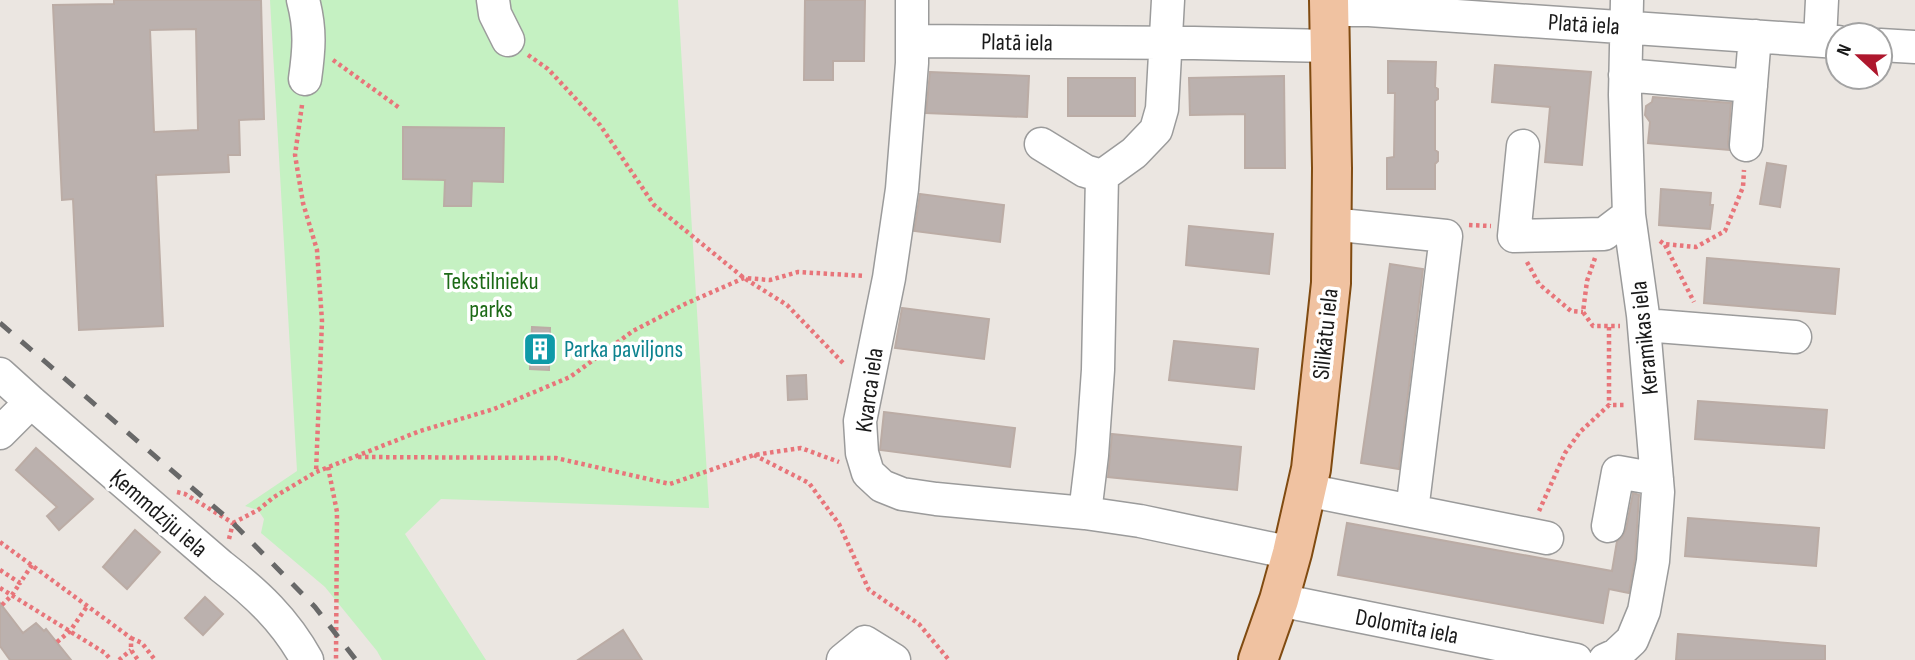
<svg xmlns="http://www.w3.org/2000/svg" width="1915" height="660" viewBox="0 0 1915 660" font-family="'Sofia Sans Condensed',sans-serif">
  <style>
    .park { fill: #c5f1c2 }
    .building { fill: #bbb1ae; stroke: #bbaca5; stroke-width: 2; fill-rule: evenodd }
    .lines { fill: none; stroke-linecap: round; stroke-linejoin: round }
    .minor-casing { stroke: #9b9b9b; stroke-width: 35 }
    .major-casing { stroke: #804b11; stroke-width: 42 }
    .path { stroke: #e8757a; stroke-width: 4.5; stroke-dasharray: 3.5 3.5; stroke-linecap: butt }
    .minor { stroke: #fff; stroke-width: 32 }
    .major { stroke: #f0c2a1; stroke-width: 38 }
    .rail { stroke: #686868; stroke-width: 5; stroke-dasharray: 14 14; stroke-linecap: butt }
    .labels { text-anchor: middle; stroke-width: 7; stroke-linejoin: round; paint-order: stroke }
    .street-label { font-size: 24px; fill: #1a1a1a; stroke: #fff }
    .park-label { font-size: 24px; fill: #1d6a17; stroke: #fff }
    .culture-label { font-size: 24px; fill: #0d838f; stroke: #fff; text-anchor: start }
  </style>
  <rect width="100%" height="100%" fill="#ebe6e1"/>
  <path class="park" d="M270 0H678L709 508 441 499 405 534 486 660H382L377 651 325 587 261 533 264 519 258 510 245 506 297 471Z"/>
  <path class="building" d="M114 0H261L264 119 239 120 240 155H228L229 172 156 175 163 326 79 330 73 199 62 200 53 5 114 4ZM196 29 198 130 154 132 150 30Z
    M805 0H865L864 61H833V80H804Z
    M1388 61 1436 62 1435 87 1438 89V99L1435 101V150L1438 152V161L1435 164V189H1387V158L1394 157 1395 93H1388Z
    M1495 65 1591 72 1582 165 1545 162 1550 107 1492 102Z
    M930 72 1029 76 1027 117 926 113Z
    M1284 76 1285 168H1245V114L1190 115 1189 78Z
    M1068 78H1135V116H1068Z
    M1653 97 1731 103 1728 143 1729 150 1648 143 1650 122 1645 115 1646 106 1652 102Z
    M403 127 504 128 503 182 472 181 471 206H444L445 180 403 179Z
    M1767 163 1786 166 1780 207 1760 204Z
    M1661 189 1711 193 1710 205H1713L1710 229 1659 225Z
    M920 194 1004 205 1000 242 914 231Z
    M1189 226 1273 234 1269 274 1186 265Z
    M1707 258 1839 269 1835 314 1704 303Z
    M1390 264 1423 269 1399 469 1361 463Z
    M902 308 989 319 984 359 895 348Z
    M532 327 550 328 549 370 530 369Z
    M1174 341 1258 349 1254 389 1169 380Z
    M806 375 807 399 788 400 787 376Z
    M1698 401 1827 410 1824 448 1695 439Z
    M884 412 1015 428 1010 467 880 450Z
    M1112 434 1241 447 1237 490 1108 477Z
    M36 448 93 499 59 530 47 516 57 507 16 470Z
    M1633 493 1639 495 1635 559 1629 593 1609 589 1603 623 1338 575 1347 523 1612 571 1617 541 1622 537 1626 529Z
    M1688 518 1819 528 1816 566 1685 556Z
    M135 530 160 552 127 589 103 567Z
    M205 597 223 614 203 635 185 618Z
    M0 603 23 633 36 623 44 631 46 629 71 660H10L0 646Z
    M623 630 642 660H578Z
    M1678 634 1825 646V660H1676Z"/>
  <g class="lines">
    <g class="minor-casing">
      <path id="minor" d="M303 0C311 30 309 50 305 79
        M493 0 495 14 508 40
        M912 0V63L902 189 889 278 860 421 862 453 868 473 882 486 902 494 936 499 1085 513 1140 521 1292 553
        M1330 10H1369L1838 42
        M1820 40 1822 0
        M913 41 1194 43 1331 46
        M1880 45 1915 47
        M1625 75 1751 86
        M1041 144 1085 171 1102 176 1098 370 1092 455 1085 513
        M1746 145 1755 36
        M1523 146 1514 236 1604 234 1629 215
        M1102 176 1134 153 1156 130 1162 109 1168 0
        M1331 227 1350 226 1446 236 1412 511
        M1644 325 1795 337
        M0 374 31 402 221 566C257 594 285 620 307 660
        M0 433 31 402
        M1306 490 1547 538
        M1608 526 1618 472 1657 479
        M1279 600 1576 660
        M843 660 865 642 894 660
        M1605 660 1616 655 1632 640 1644 611 1653 561 1658 492 1643 315 1629 215 1625 95 1627 0"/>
    </g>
    <g class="major-casing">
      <path id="major" d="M1258 660 1279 600 1292 553 1311 469 1331 283 1332 168 1329 0"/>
    </g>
    <path class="path" d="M528 55 548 69 600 125 654 205 744 278 787 305 844 364
      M333 60 401 109
      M302 105 295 155 303 203 317 250 322 321 316 472
      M1469 225 1491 226
      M1660 241 1664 244 1696 247 1725 231 1743 187 1744 170
      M1665 245 1694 302
      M1595 258 1587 281 1583 312 1593 326H1620
      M1527 262 1539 284 1571 311 1583 312
      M1609 327V405
      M754 455 809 483 839 524 869 590 919 624 949 660
      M358 457 556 458 670 484 754 455 801 448 839 462
      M328 467 337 512 336 660
      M177 492 185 494 233 523
      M1539 511 1565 453 1580 432 1609 405H1626
      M233 523 258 510 274 497 316 472 420 431 494 409 570 377 633 331 685 304 744 278 770 280 798 272 865 276
      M229 539 233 523
      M0 542 131 638V650L138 660
      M0 570 20 583 32 565
      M0 588 105 653 111 660
      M2 605 12 595 20 583
      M131 638 142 643 155 660
      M57 642 70 631 88 605
      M119 660 131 650"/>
    <use href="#minor" class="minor"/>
    <use href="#major" class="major"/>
    <path class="rail" d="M0 323 233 523 315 607 356 660"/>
  </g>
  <defs>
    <g id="building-square" transform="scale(1.75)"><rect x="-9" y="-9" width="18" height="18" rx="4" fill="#0f9aa8" stroke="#fff"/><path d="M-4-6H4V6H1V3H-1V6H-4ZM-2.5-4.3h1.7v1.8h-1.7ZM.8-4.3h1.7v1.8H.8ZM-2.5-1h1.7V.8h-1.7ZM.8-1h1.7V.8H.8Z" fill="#fff"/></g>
  </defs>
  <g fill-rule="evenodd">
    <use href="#building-square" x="540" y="349"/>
  </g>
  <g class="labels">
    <g class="street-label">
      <text transform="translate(1584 24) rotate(4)" y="8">Platā iela</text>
      <text transform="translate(1017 42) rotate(1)" y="8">Platā iela</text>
      <text transform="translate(1325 334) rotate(-84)" y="8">Silikātu iela</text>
      <text transform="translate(1644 338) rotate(-96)" y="8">Keramikas iela</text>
      <text transform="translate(869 390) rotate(-82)" y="8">Kvarca iela</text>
      <text transform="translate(159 513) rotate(41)" y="8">Ķemmdziju iela</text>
      <text transform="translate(1407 626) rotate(11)" y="8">Dolomīta iela</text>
    </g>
    <g class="park-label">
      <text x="491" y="289">Tekstilnieku<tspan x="491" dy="28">parks</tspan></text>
    </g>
    <g class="culture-label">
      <text x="564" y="357">Parka paviljons</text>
    </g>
  </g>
  <g transform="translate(1859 56) rotate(292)"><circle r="33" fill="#ffffff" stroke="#a3a3a3" stroke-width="2"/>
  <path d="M0-5L12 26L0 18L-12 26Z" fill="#ae172d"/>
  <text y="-10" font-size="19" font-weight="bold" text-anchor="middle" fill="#1a1a1a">N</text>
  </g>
</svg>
